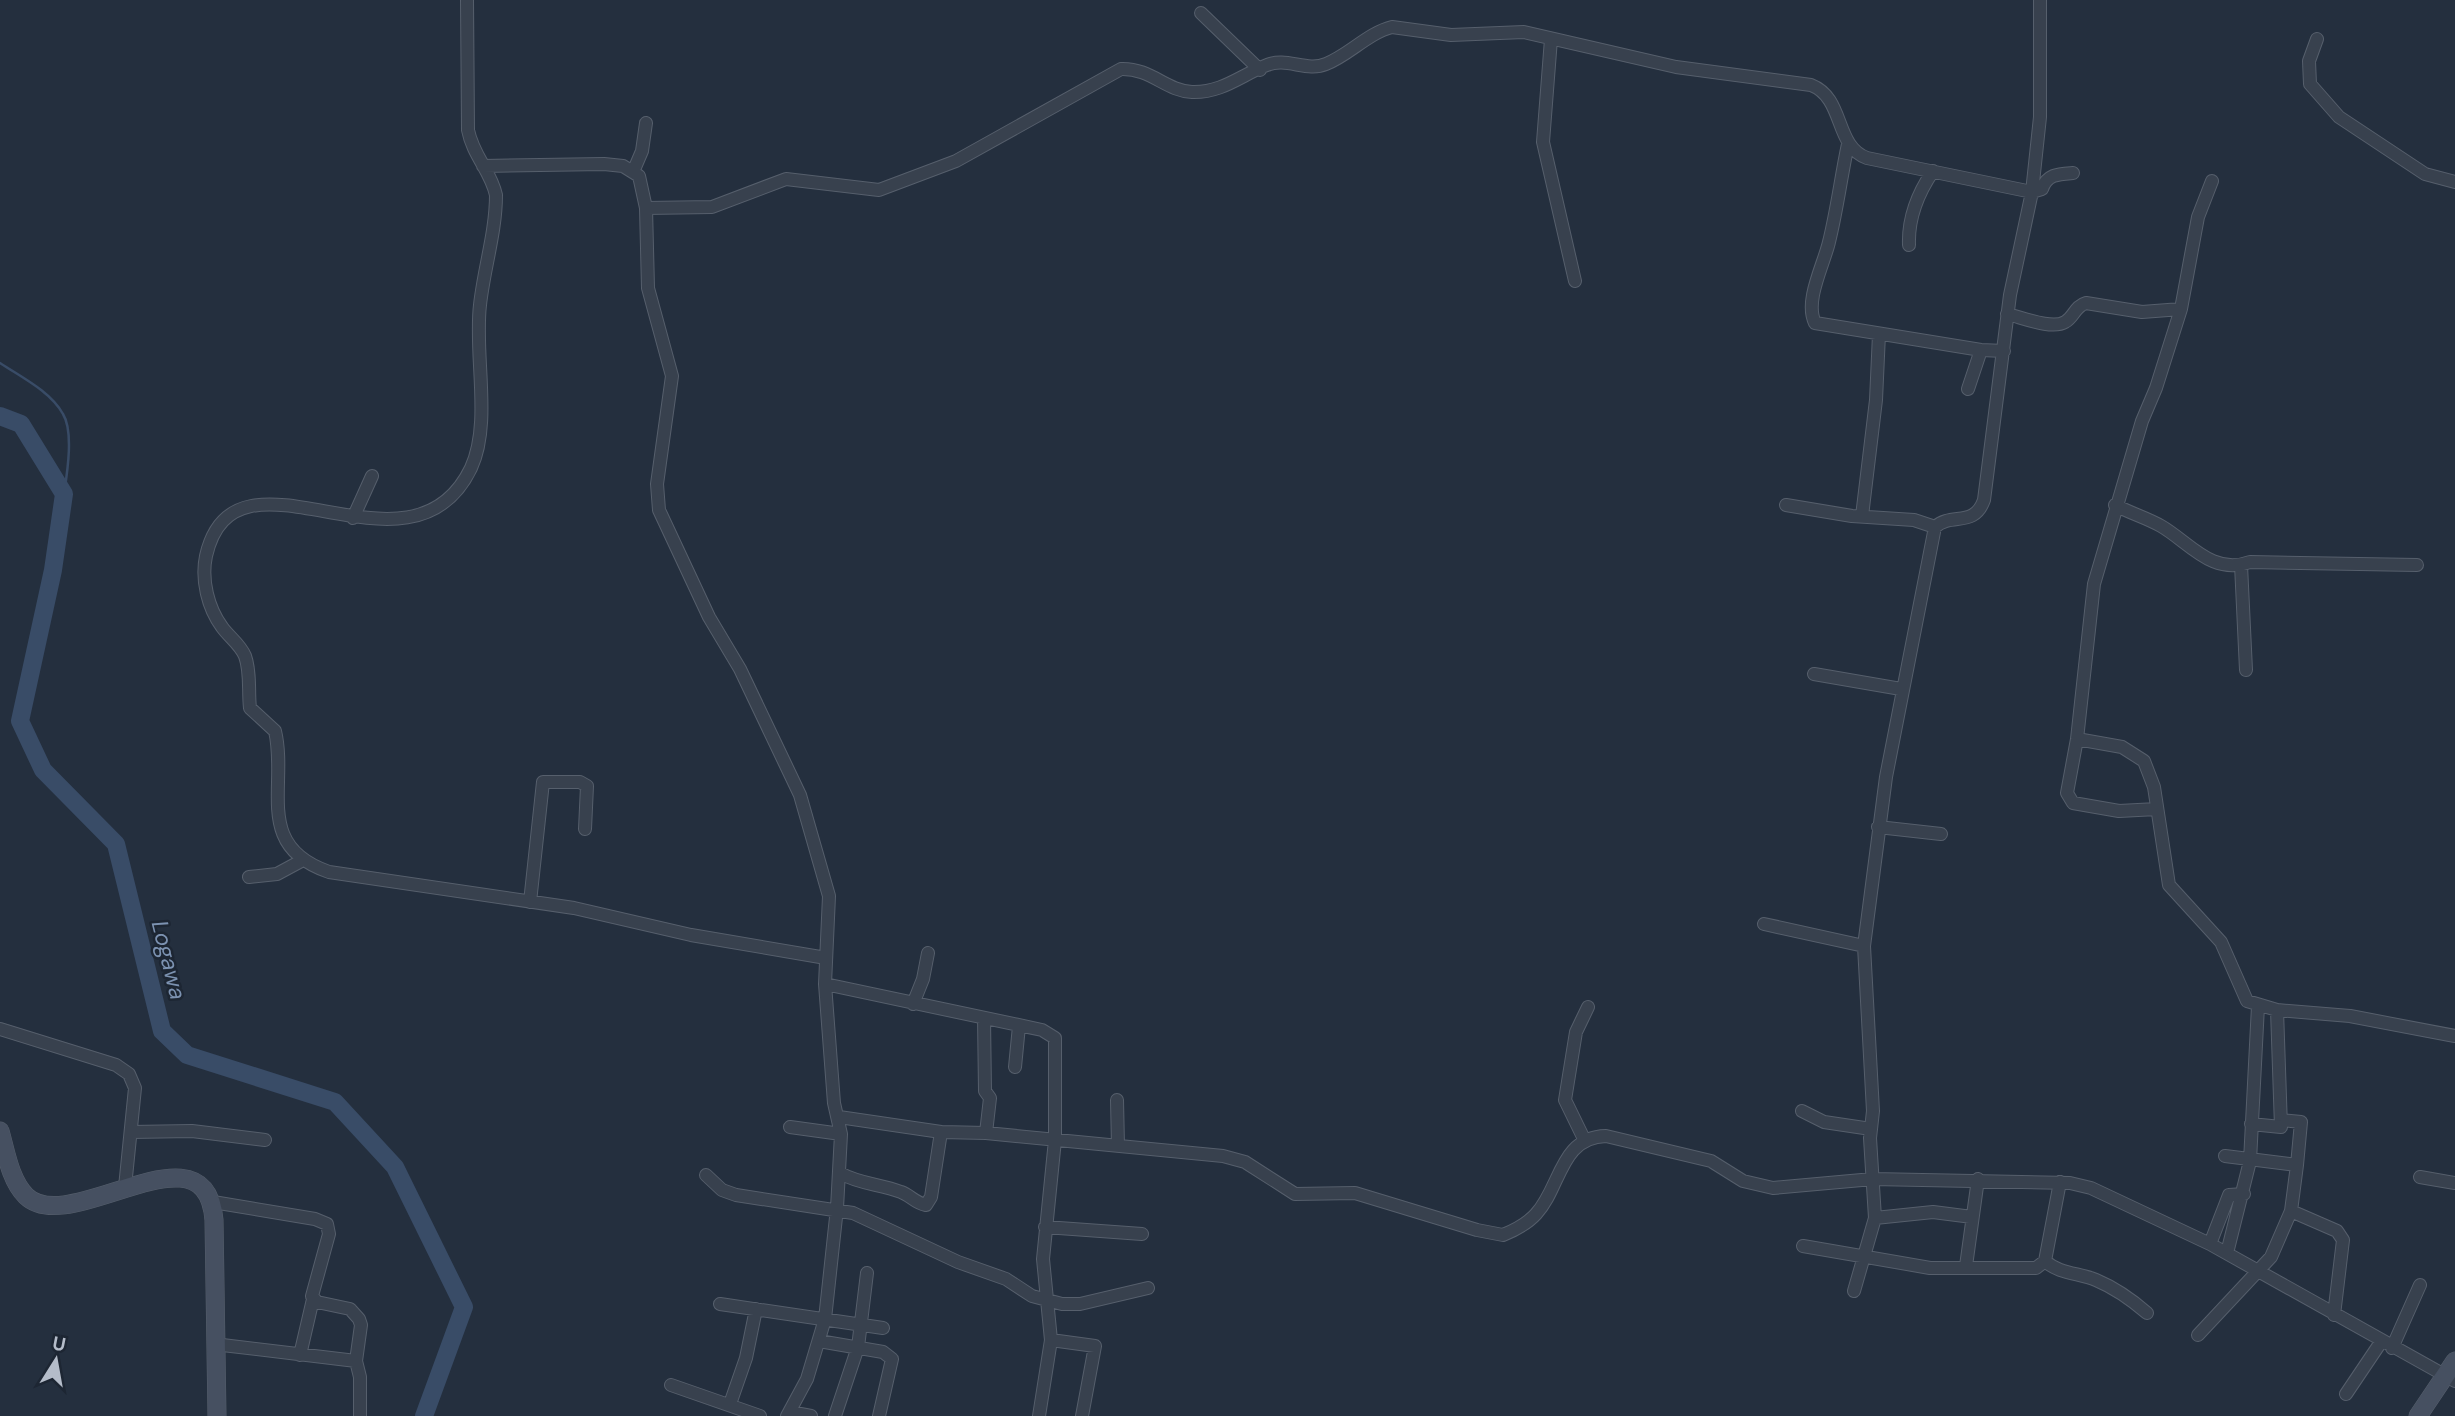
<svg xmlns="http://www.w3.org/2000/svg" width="2455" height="1416" viewBox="0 0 2455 1416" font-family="'DM Sans',sans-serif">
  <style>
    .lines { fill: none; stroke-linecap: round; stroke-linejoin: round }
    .stream { stroke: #394c67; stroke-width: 2.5 }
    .river { stroke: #394c67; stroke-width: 18 }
    .street-casing { stroke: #565f6c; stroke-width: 14 }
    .secondary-casing { stroke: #565f6c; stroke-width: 19 }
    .street { stroke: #38414e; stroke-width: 12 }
    .secondary { stroke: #465061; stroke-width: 18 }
    .labels { text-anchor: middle; stroke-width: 5; stroke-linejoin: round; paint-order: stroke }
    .water-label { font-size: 23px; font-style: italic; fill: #7c92b1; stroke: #1d2633 }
  </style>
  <rect width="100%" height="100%" fill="#242f3e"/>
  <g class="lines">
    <path class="stream" d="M0 363C21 377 50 391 63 414 74 432 67 474 64 494"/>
    <path class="river" d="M0 416 21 424 64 494 53 570 20 721 43 770 116 844 162 1031 187 1055 335 1102 395 1167 464 1307 424 1416"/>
    <g class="street-casing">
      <path id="street" d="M467 0 468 130C473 156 491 171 496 195 496 232 484 268 480 305 474 355 492 423 471 468 410 595 235 428 206 556 201 580 208 608 222 627 229 637 240 644 245 656 251 672 248 691 250 708L275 731C288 786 253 846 329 872L574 908 691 935 826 958
        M1201 13 1260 70
        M1551 39 1543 142 1575 281
        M2317 39 2309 61 2310 84 2339 117 2425 174 2455 182
        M1848 144C1841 177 1837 210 1829 242 1824 264 1804 301 1815 323L1981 350 2004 351
        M483 166 604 164 623 166 639 176 646 208 648 288 672 376 657 484 659 510 709 617 740 669 800 795 829 896 825 984 834 1103 841 1134 837 1208 825 1319 807 1379 787 1416
        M633 172 642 151 646 123
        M646 208 712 207 786 179 879 190 956 161 1121 69C1151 68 1166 91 1192 92 1222 93 1241 75 1267 65 1286 57 1307 72 1326 64 1349 55 1368 33 1392 27L1451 35 1524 32 1676 67 1811 85C1845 98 1834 146 1867 158L2032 192 2042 189C2047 174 2059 174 2073 173
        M1909 245C1908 218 1918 193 1933 171
        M2007 314C2021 317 2052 330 2065 322 2074 317 2075 306 2086 303L2142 312 2181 309 2198 217 2212 181
        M1968 389 1981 350
        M1786 505 1852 516 1914 520 1935 527
        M2115 505C2130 513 2147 518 2161 526 2189 542 2212 576 2250 562L2417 565
        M1862 516 1876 400 1879 334
        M353 518 372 476
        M2241 565 2246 670
        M1814 674 1901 689
        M2077 739 2122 747 2144 761 2154 787 2169 885 2221 942 2247 1001 2277 1010 2350 1016 2455 1036
        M2157 809 2119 811 2073 803 2067 793 2077 739 2094 584 2142 421 2156 388 2181 309
        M1878 827 1941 834
        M249 877 277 874 303 860
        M530 902 543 782H580L587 786 585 829
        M1764 924 1864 946
        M825 984 1042 1030 1055 1038V1140L1043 1259 1051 1340 1039 1416
        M913 1004 923 979 928 953
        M984 1018 985 1091 990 1098 986 1133
        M0 1029 116 1065 129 1074 135 1088 125 1187
        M1015 1067 1019 1026
        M1117 1100 1118 1146
        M1802 1111 1824 1122 1871 1129
        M839 1117 941 1132 986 1133 1223 1156 1245 1162 1295 1194 1355 1193 1477 1230 1503 1235C1515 1230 1527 1224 1536 1214 1561 1187 1560 1137 1606 1136L1711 1161 1743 1181 1773 1188 1873 1179 2070 1183 2091 1188 2210 1244 2455 1381
        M2282 1120 2301 1122 2297 1165
        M2251 1124 2281 1127 2277 1010
        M790 1127 841 1134
        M131 1132 192 1131 265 1140
        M1585 1141 1565 1100 1576 1032 1588 1007
        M840 1173C859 1184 880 1184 901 1192 910 1195 915 1203 926 1205L931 1197 941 1132
        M706 1175 722 1190 736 1195 853 1213 958 1262 1006 1279 1032 1296 1062 1304H1080L1148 1288
        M2420 1177 2455 1183
        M213 1202 315 1219 327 1224 329 1234 312 1296 317 1302 350 1309 359 1319 361 1325 356 1361 360 1377V1416
        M2291 1211 2337 1231 2343 1240 2334 1315
        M1875 1218 1933 1212 1972 1217
        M1045 1227 1142 1234
        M2210 1244 2229 1195 2244 1194
        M1803 1246 1930 1268H2036L2045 1261 2060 1182
        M2227 1253 2250 1161 2258 1006
        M2045 1261C2059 1274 2080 1273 2096 1280 2115 1288 2132 1300 2147 1313
        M1966 1266 1978 1179
        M1854 1291 1875 1218 1870 1138 1873 1111 1864 946 1886 777 1935 527C1952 512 1974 528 1984 500L2010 295 2032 192 2040 117V0
        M720 1304 883 1328
        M2198 1335 2271 1257 2291 1211 2297 1165 2225 1156
        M1051 1340 1095 1346 1082 1416
        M819 1341 883 1352 892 1359 879 1416
        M214 1344 356 1361
        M2392 1348 2420 1285
        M300 1355 313 1299
        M671 1385 760 1416
        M2346 1394 2381 1342
        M730 1404 746 1358 756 1309
        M790 1412 811 1416
        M835 1416 858 1347 867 1273"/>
    </g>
    <g class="secondary-casing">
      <path id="secondary" d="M0 1131C6 1152 10 1180 26 1196 70 1239 206 1118 214 1220L217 1416
        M2418 1416 2455 1361"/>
    </g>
    <use href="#street" class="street"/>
    <use href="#secondary" class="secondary"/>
  </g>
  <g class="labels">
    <g class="water-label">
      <text transform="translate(169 960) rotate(76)" y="8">Logawa</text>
    </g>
  </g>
  <g transform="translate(56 1360) rotate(11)" stroke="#1d2633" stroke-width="5" paint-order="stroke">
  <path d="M0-5L12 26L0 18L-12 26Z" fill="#b4bcc9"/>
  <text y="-10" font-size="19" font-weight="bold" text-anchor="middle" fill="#b4bcc9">U</text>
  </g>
</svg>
